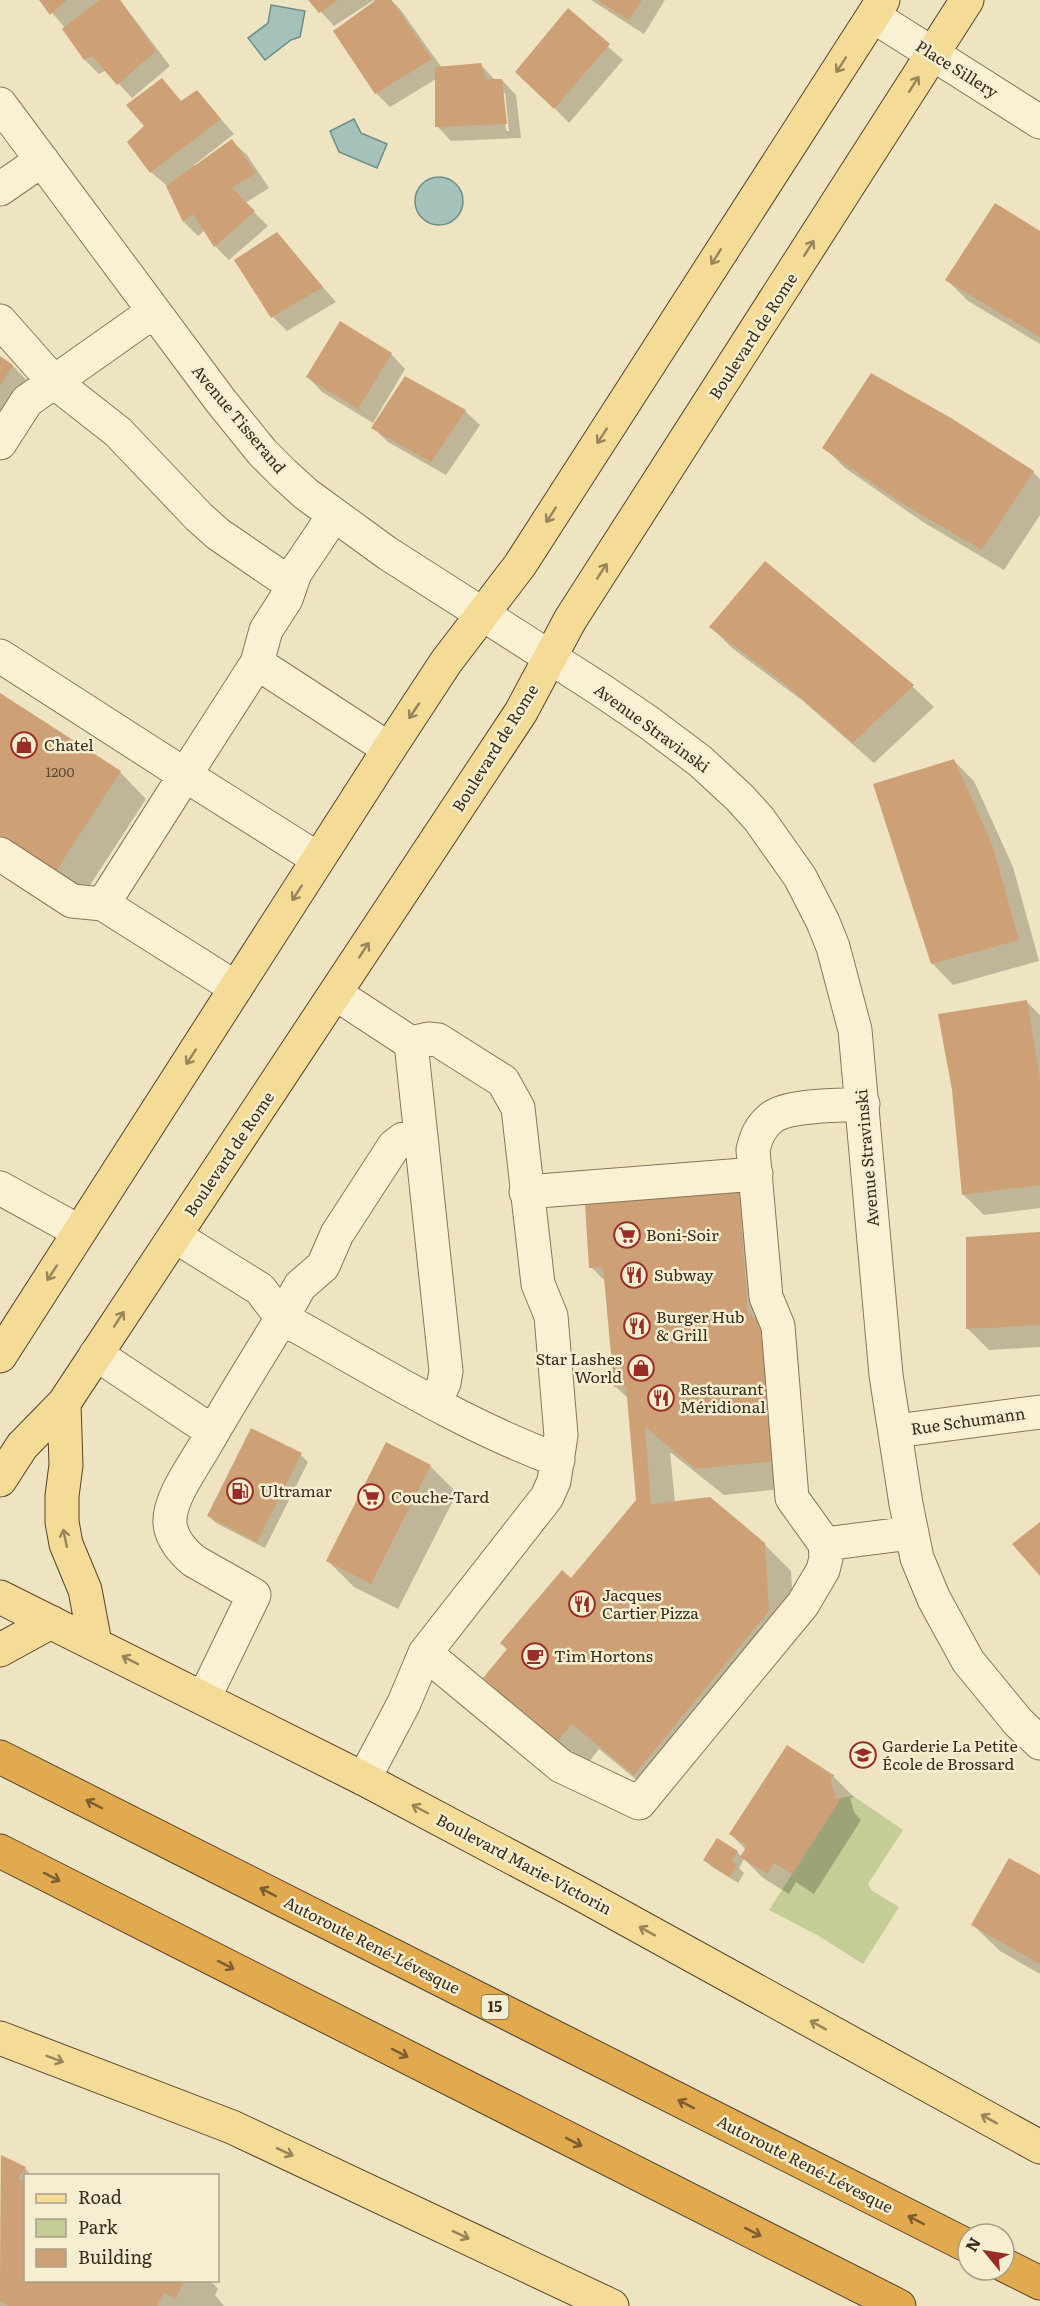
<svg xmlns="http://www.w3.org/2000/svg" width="1040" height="2306" viewBox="0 0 1040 2306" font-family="Literata,serif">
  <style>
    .green { fill: #c3cd95 }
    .water { fill: #a4c1ba; stroke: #6a8f88; stroke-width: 1.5 }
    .shadow { fill: #0003; fill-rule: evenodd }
    .building { fill: #cea076 }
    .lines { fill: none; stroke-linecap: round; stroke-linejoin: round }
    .minor-casing { stroke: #897558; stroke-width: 35 }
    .major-casing { stroke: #56432c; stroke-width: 35 }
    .highway-casing { stroke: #56432c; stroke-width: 35 }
    .minor { stroke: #faf1d4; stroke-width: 33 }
    .major { stroke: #f4dc97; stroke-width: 33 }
    .highway { stroke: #e1aa4f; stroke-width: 33 }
    .oneway { stroke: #96845a }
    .oneway2 { stroke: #7c5e31 }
    .labels { text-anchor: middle; stroke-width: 5; stroke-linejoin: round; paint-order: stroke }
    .number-label { font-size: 14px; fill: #5e4933 }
    .shield { fill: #f6eed1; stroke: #716653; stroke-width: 1.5 }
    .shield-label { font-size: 15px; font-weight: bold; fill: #382c1d }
    .street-label { font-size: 16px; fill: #382c1d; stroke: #f6eed1 }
    .poi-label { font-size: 16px; fill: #382c1d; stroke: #f6eed1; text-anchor: start }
  </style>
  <rect width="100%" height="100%" fill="#efe4c1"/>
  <path class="green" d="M853 1796 903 1830 868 1884 871 1890 899 1907 863 1964 819 1936 769 1910 841 1798Z"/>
  <path class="water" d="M271 5 305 11 300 37 291 40 265 60 248 38 268 23Z
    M354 119 361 133 387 144 377 168 339 152 330 131Z
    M415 201a24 24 0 1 1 48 0a24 24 0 1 1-48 0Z"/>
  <path class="shadow" d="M41 0H120L170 66 132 98 106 70 99 74 85 60 66 29Z
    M310 0H374L334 26Z
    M374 0H391L400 9 442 68 481 65 495 80H502L516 95 521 138 451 141 437 126 436 79 390 107 376 93ZM502 93H505L509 131H506Z
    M591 0H665L644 34Z
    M568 11 623 60 569 123 518 71Z
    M162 80 182 102 197 92 234 134 194 165 196 167 232 141 247 155 269 188 245 203 268 226 229 260 215 246 205 230 198 236 184 222 167 186 151 172 129 142 147 127Z
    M276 233 336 302 287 331 273 317Z
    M1040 234V344L968 301 947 280Z
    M391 354 405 369 373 423 322 392 308 377Z
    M0 358 13 366 39 393 0 454Z
    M465 411 480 425 446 475 388 442 373 428Z
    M824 447 1033 472 1040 479V515L1004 570 923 522 845 468Z
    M766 564 913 687 934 707 874 763 803 701 732 648 711 627Z
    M0 695 120 772 146 799 83 896 0 843Z
    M953 760 974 781 1013 867 1039 961 953 985 932 963Z
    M1027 1002 1040 1015V1208L984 1215 963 1194Z
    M739 1193 765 1220 799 1487 724 1495 670 1452 675 1502 764 1544 791 1571 795 1638 661 1800 599 1749 585 1767 511 1705 485 1678 571 1580 637 1500 629 1399 615 1386 606 1282 591 1267Z
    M1040 1234V1347L989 1350 968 1329Z
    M301 1455 308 1462 265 1548 216 1523 209 1516Z
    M430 1466 457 1493 398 1609 354 1587 328 1561Z
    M787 1747 834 1777 854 1797 850 1798 854 1812 861 1820 814 1894 796 1882 789 1894 763 1878 744 1859 739 1868 744 1873 738 1883 712 1867 705 1860 737 1852 742 1857 746 1850 731 1834Z
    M1040 1877V1974L1000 1951 973 1925Z
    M1 2157 25 2168 32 2176H26V2280H210L218 2289 215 2295 224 2306H0Z"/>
  <path class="building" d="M39 0H67L50 15Z
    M100 0H120L156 51 117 85 92 56 84 60 62 29Z
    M308 0H338L319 13Z
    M376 0H391L432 59 375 94 333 31Z
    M597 0H642L629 20Z
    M568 8 610 44 554 109 515 72Z
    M481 63 486 79H502L507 124 435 127V67Z
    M162 78 181 101 197 90 221 119 150 173 127 142 144 126 126 105Z
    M232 139 256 173 232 188 255 211 214 247 193 214 183 222 166 186Z
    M995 203 1040 231V337L945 280Z
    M277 232 323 287 271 318 234 260Z
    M340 321 392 353 358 409 306 377Z
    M0 356 13 365 0 386Z
    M871 373 951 418 1034 471 982 550 900 502 822 448Z
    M405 376 466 410 431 462 371 428Z
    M765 561 914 685 853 743 781 681 709 627Z
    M0 693 121 771 56 871 0 835Z
    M954 759 992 844 1019 940 931 964 873 784Z
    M1027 1000 1040 1079V1185L962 1195 952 1090 938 1014Z
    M739 1191 748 1313 762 1322 774 1461 696 1469 645 1427 651 1504 710 1497 765 1543 769 1611 634 1775 572 1724 558 1741 483 1678 507 1649 500 1643 562 1570 571 1578 636 1500 626 1386 614 1387 603 1267 589 1268 585 1204Z
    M1040 1232V1325L966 1329V1237Z
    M251 1428 302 1453 257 1542 207 1516Z
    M386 1442 431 1465 371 1584 326 1561Z
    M1040 1522V1576L1012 1544Z
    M787 1745 835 1776 830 1777 836 1799 841 1798 792 1874 774 1863 767 1874 740 1857 747 1846 729 1834Z
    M717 1838 738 1851 732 1861 737 1865 730 1877 703 1860Z
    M1009 1858 1040 1875V1964L971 1925Z
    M1 2155 26 2167 18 2179 26 2182V2280H185L176 2298 164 2293 157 2306H9L0 2301Z"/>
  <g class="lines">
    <g class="minor-casing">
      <path id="minor" d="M873 16 1040 122
        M0 104 220 400 262 452 284 474 306 494 387 553 598 688 648 722 700 761 740 798 759 819 800 877 823 922 833 947 855 1030 886 1375 906 1504 917 1558 934 1599 968 1661 1018 1722 1040 1743
        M0 189 42 160
        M0 321 53 381 118 432 199 517 218 534 291 584
        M0 443 27 401 153 312
        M334 515 295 573 286 599 266 630 257 663 389 749
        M0 656 185 775 103 904 236 988
        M257 663 185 775 318 859
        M0 854 72 901 103 904
        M336 994 411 1043 446 1371 444 1383 435 1402
        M420 1135 403 1139 394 1146 337 1234 323 1266 300 1286 282 1318C371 1367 462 1425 558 1460
        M0 1188 78 1231
        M526 1192 756 1174
        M175 1236 260 1289 282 1318C256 1360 230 1402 206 1444 194 1465 168 1500 170 1523 171 1538 183 1552 194 1561L254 1595 204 1698
        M96 1354 213 1432
        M896 1431 1040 1412
        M825 1544 911 1533
        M425 1653 561 1766 639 1803 803 1604 823 1570 826 1558 825 1544 792 1498 778 1326 766 1297 753 1150C756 1137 760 1127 771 1118 788 1104 840 1106 863 1104
        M364 1779 404 1703 425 1653 547 1497 554 1481 561 1435 551 1316 538 1284 518 1108 503 1081 438 1040 428 1039 411 1043"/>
    </g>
    <g class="major-casing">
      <path id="major" d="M0 1356 389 749 446 662 520 565 883 0
        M64 1403 66 1465 62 1496V1522L66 1544 85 1590 95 1643
        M0 1480 22 1446 64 1403 521 712 570 620 967 0
        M0 1597 364 1779 577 1892 1040 2147
        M0 1650 51 1622
        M0 2038 232 2127 612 2306"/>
    </g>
    <g class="highway-casing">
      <path id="highway" d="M0 1757 968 2246
        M0 1851 899 2306
        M1004 2265 1040 2283"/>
    </g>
    <use href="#minor" class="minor"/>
    <use href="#major" class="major"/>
    <use href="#highway" class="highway"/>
  </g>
  <defs><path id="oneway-shaft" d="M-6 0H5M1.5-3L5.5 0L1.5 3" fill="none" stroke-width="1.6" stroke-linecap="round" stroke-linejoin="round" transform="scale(1.5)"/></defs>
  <g class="oneway">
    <use href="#oneway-shaft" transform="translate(841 65) rotate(123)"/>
    <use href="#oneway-shaft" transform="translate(914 84) rotate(-58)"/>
    <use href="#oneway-shaft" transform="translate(809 248) rotate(-58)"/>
    <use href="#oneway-shaft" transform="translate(716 257) rotate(122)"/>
    <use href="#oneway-shaft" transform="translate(602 436) rotate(123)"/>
    <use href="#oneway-shaft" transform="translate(551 515) rotate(123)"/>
    <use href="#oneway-shaft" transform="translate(602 571) rotate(-57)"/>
    <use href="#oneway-shaft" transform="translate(414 711) rotate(124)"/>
    <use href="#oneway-shaft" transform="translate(297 893) rotate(123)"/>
    <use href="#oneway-shaft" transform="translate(364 950) rotate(-57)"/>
    <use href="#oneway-shaft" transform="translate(191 1057) rotate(123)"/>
    <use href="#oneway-shaft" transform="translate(52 1273) rotate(123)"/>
    <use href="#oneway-shaft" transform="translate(119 1319) rotate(-57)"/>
    <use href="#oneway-shaft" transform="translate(65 1538) rotate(-102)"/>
    <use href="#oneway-shaft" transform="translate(130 1660) rotate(-153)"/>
    <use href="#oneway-shaft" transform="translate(420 1809) rotate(-152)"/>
    <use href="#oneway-shaft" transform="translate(647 1931) rotate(-151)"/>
    <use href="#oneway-shaft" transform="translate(818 2025) rotate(-151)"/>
    <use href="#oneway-shaft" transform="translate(55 2059) rotate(21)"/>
    <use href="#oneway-shaft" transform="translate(989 2119) rotate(-151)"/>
    <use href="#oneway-shaft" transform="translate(285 2152) rotate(25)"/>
    <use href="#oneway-shaft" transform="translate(461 2235) rotate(25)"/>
  </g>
  <g class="oneway2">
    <use href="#oneway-shaft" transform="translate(94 1804) rotate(-153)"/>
    <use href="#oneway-shaft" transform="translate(52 1877) rotate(27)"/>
    <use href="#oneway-shaft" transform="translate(268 1892) rotate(-153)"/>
    <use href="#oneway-shaft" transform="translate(226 1965) rotate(27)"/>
    <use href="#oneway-shaft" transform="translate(400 2053) rotate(27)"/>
    <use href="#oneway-shaft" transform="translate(686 2104) rotate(-153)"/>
    <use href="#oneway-shaft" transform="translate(574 2142) rotate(27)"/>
    <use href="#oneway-shaft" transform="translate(916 2220) rotate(-153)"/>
    <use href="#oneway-shaft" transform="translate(753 2232) rotate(27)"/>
  </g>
  <defs>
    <g id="shop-ring" transform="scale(1.35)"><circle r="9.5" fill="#f6eed1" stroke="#992c26" stroke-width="1.5"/><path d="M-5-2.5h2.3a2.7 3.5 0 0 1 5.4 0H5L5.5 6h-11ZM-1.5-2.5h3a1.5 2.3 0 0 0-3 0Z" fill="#992c26"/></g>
    <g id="supermarket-ring" transform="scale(1.35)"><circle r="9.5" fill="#f6eed1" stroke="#992c26" stroke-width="1.5"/><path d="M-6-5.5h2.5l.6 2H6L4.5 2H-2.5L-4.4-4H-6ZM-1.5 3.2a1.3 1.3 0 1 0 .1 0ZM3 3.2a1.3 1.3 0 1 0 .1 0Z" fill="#992c26"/></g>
    <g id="restaurant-ring" transform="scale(1.35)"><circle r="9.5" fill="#f6eed1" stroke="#992c26" stroke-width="1.5"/><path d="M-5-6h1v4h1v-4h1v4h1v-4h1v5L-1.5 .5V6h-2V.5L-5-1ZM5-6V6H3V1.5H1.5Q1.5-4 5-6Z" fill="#992c26"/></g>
    <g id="fuel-ring" transform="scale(1.35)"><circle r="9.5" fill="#f6eed1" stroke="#992c26" stroke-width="1.5"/><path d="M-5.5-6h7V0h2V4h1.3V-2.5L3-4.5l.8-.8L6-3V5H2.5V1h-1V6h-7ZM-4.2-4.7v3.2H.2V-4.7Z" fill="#992c26"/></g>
    <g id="cafe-ring" transform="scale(1.35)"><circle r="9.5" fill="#f6eed1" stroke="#992c26" stroke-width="1.5"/><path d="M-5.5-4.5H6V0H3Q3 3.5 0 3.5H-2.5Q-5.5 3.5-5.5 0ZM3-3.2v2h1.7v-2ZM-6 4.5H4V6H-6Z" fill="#992c26"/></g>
    <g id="school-ring" transform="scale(1.35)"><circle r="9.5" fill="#f6eed1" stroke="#992c26" stroke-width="1.5"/><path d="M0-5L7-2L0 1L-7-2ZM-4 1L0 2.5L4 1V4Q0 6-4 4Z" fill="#992c26"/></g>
  </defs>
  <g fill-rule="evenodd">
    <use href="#shop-ring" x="24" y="745"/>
    <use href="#supermarket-ring" x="627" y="1235"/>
    <use href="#restaurant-ring" x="634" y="1275"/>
    <use href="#restaurant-ring" x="637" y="1326"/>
    <use href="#shop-ring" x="641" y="1368"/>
    <use href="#restaurant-ring" x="661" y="1398"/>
    <use href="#fuel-ring" x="240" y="1491"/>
    <use href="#supermarket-ring" x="371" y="1497"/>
    <use href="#restaurant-ring" x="582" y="1604"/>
    <use href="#cafe-ring" x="535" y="1656"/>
    <use href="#school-ring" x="863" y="1755"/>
  </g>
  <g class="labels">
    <g class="number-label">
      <text x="60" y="777">1200</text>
    </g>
    <rect class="shield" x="481.5" y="1995" width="27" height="24" rx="4.5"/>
    <g class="shield-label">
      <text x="495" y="2012">15</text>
    </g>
    <g class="street-label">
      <text transform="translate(957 69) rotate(32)" y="6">Place Sillery</text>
      <text transform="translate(753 336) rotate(-57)" y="6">Boulevard de Rome</text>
      <text transform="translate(239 419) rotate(50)" y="6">Avenue Tisserand</text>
      <text transform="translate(652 728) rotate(36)" y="6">Avenue Stravinski</text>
      <text transform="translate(495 748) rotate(-58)" y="6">Boulevard de Rome</text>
      <text transform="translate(229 1154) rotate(-56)" y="6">Boulevard de Rome</text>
      <text transform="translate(867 1158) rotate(-95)" y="6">Avenue Stravinski</text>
      <text transform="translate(968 1421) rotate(-8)" y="6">Rue Schumann</text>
      <text transform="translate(524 1864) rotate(28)" y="6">Boulevard Marie-Victorin</text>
      <text transform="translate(372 1945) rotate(27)" y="6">Autoroute René-Lévesque</text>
      <text transform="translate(805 2164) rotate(27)" y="6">Autoroute René-Lévesque</text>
    </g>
    <g class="poi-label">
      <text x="44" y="751">Chatel</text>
      <text x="646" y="1241">Boni-Soir</text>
      <text x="654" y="1281">Subway</text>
      <text x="656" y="1323">Burger Hub<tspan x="656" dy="18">&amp; Grill</tspan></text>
      <text x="622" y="1365" text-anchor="end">Star Lashes<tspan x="622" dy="18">World</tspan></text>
      <text x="680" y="1395">Restaurant<tspan x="680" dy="18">Méridional</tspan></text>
      <text x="260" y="1497">Ultramar</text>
      <text x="391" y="1503">Couche-Tard</text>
      <text x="602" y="1601">Jacques<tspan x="602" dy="18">Cartier Pizza</tspan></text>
      <text x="554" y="1662">Tim Hortons</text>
      <text x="882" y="1752">Garderie La Petite<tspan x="882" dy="18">École de Brossard</tspan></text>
    </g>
  </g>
  <rect x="24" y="2174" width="195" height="108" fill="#f6eed1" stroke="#aaa089" stroke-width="1.5"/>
  <rect x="36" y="2194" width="30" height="9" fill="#f4dc97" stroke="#aaa089" stroke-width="1.5"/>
  <text x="78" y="2204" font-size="18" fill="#382c1d">Road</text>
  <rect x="36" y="2219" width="30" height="18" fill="#c3cd95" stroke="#aaa089" stroke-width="1.5"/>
  <text x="78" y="2234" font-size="18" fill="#382c1d">Park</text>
  <rect x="36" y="2249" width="30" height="18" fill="#cea076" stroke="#aaa089" stroke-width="1.5"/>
  <text x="78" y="2264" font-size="18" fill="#382c1d">Building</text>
  <g transform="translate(986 2252) rotate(300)"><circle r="28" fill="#f6eed1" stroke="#aaa089" stroke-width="1.5"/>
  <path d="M0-4.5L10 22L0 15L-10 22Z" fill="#992c26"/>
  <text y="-9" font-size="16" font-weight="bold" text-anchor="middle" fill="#382c1d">N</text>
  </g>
</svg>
